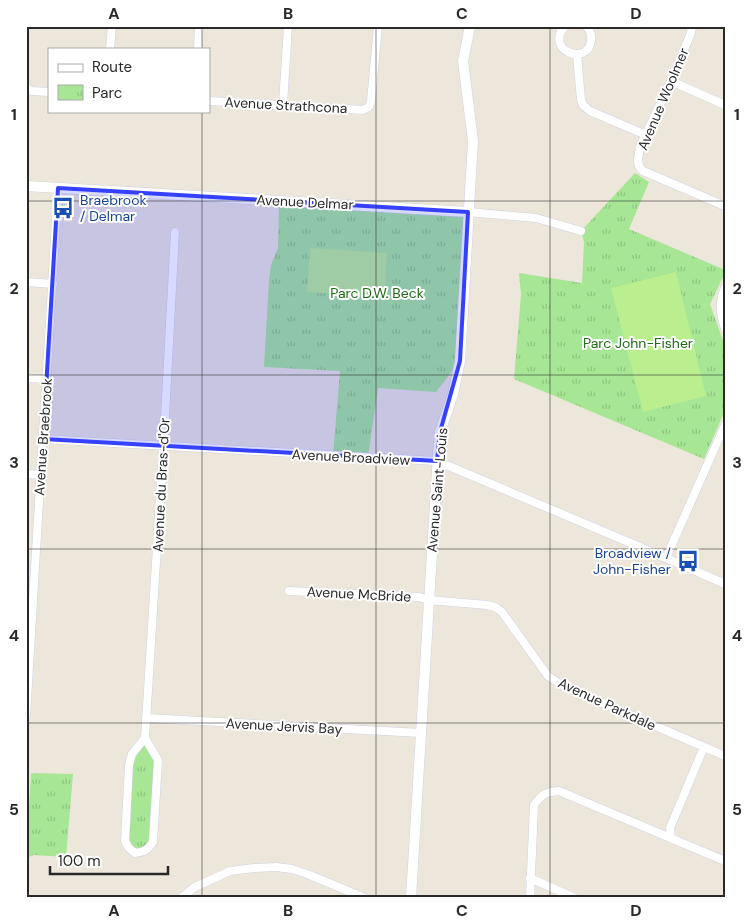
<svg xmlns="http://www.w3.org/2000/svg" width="751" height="924" viewBox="0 0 751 924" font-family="'DM Sans',sans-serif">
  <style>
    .park { fill: url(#park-tufts) }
    .pitch { fill: #baee8f }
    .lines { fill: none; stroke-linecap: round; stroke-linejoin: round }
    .minor-casing { stroke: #d0d1e3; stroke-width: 9 }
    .tertiary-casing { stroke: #d0d1e3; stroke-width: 11 }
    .minor { stroke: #fff; stroke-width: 8 }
    .tertiary { stroke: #fff; stroke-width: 10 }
    .marked { fill: #3541ff; fill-opacity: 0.2; stroke: #3541ff; stroke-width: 4; stroke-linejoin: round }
    .grid { fill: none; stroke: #292929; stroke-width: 1; stroke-opacity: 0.55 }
    .labels { text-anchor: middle; stroke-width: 4; stroke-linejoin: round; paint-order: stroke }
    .street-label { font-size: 14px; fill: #292929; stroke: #fff }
    .transit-label { font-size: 14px; fill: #164399; stroke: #fff; text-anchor: start }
    .park-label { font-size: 14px; fill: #1d6a16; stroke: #fff }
    .neatline { fill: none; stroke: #292929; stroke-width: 2 }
    .grid-label { font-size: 16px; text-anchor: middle; font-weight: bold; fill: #292929 }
  </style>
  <defs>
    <pattern id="park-tufts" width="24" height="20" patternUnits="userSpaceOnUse" patternTransform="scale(1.25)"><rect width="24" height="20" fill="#a6e694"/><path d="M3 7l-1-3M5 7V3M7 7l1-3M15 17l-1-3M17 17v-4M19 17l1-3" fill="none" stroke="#8fc580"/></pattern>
  </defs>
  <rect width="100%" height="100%" fill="#ece7da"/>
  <path class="park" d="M635 173 649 182 629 229 725 270V273L710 304 725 346V410L704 459 514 379 521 295 519 273 582 283 584 242 581 231Z
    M279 202 468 212 460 361 436 392 378 388 368 457 333 456 340 371 264 367 269 280 271 265 278 248Z
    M145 738 155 753 153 842 135 853 125 841 129 765Z
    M34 773 73 774 66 857 34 855 26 858 31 774Z"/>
  <path class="pitch" d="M310 248 387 253 384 297 307 292Z
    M676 272 706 396 643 412 611 288Z"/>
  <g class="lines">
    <g class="minor-casing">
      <path id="minor" d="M565 26C544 50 587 67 591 41 592 35 590 30 586 26
        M692 26 691 33 671 81 640 147 638 160 639 166 643 171 725 206
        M110 49 112 26
        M198 49 199 26
        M577 54 581 100 583 105 590 111 646 135
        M671 81 725 105
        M26 87 31 91 49 92
        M209 101 363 110 369 107 371 101 378 26
        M283 104 288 26
        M468 212 536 218 581 231
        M26 282 53 284
        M725 288C719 301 720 315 725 328
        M26 378 46 379
        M43 439 437 461 666 558 725 584
        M26 474 41 475
        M666 558 725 425
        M289 591 419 597 428 600 487 605 495 607 502 612 548 676 563 686 725 756
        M26 716 58 188
        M146 718 421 733
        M145 738 164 435 175 232
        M145 738 158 760 153 842C148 850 144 852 135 853L129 848 125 841 129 765 132 754Z
        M671 838 670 828 704 747
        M530 878 575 898
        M181 898 195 887 230 871 254 868 276 867 292 869 307 874 365 898
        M530 898 534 805C542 794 546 792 559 791L725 861"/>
    </g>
    <g class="tertiary-casing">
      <path id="tertiary" d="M26 186 468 212
        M411 898 438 454 440 432 453 394 460 361 473 141 463 61 470 26"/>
    </g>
    <use href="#minor" class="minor"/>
    <use href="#tertiary" class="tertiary"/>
  </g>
  <path class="marked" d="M58 188 468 212 460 361 440 432 437 461 43 439Z"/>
  <path class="grid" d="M202 26V49M376 26V898M550 26V898M202 111V898M26 201H725M26 375H725M26 549H725M26 723H725"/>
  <defs>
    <g id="bus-bare" transform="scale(1.725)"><path d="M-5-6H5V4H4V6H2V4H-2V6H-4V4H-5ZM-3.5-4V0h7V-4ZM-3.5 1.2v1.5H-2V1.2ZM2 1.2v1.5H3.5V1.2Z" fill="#1a4fb4" stroke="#fff" stroke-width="2.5" paint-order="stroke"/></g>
  </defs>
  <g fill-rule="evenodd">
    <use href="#bus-bare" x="63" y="208"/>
    <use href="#bus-bare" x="688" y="561"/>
  </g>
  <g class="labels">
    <g class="street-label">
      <text transform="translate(663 99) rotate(-67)" y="5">Avenue Woolmer</text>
      <text transform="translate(286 105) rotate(3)" y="5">Avenue Strathcona</text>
      <text transform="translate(305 202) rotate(3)" y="5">Avenue Delmar</text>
      <text transform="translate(43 437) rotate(-86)" y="5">Avenue Braebrook</text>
      <text transform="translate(351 457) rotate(3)" y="5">Avenue Broadview</text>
      <text transform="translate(161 485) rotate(-87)" y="5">Avenue du Bras-d'Or</text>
      <text transform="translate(437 490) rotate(-85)" y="5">Avenue Saint-Louis</text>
      <text transform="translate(359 594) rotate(3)" y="5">Avenue McBride</text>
      <text transform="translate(607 704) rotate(25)" y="5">Avenue Parkdale</text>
      <text transform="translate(284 726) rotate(3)" y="5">Avenue Jervis Bay</text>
    </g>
    <g class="transit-label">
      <text x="80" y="205">Braebrook<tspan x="80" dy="16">/ Delmar</tspan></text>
      <text x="671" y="558" text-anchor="end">Broadview /<tspan x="671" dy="16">John-Fisher</tspan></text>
    </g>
    <g class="park-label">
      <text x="377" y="298">Parc D.W. Beck</text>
      <text x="638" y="348">Parc John-Fisher</text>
    </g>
  </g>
  <rect width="751" height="924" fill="none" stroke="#ffffff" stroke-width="55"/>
  <rect x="48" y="48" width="162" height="65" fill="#ffffff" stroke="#a9a9a9"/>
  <rect x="58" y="64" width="25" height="8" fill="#ffffff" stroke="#a9a9a9"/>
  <text x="92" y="72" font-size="15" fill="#292929">Route</text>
  <rect x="58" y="85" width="25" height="15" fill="url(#park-tufts)" stroke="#a9a9a9"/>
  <text x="92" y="98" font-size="15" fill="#292929">Parc</text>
  <path d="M50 866v8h118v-8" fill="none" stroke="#292929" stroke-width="2.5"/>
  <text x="58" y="866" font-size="15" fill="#292929" stroke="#ffffff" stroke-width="4" paint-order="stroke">100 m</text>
  <rect x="28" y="28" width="696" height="868" class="neatline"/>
  <g class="grid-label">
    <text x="114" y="19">A</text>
    <text x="288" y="19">B</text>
    <text x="462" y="19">C</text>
    <text x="636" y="19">D</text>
    <text x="14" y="120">1</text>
    <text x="737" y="120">1</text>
    <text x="14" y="294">2</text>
    <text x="737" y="294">2</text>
    <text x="14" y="468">3</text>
    <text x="737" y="468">3</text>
    <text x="14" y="641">4</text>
    <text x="737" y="641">4</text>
    <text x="14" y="815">5</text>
    <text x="737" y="815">5</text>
    <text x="114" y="916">A</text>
    <text x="288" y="916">B</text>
    <text x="462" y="916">C</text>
    <text x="636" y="916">D</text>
  </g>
</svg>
